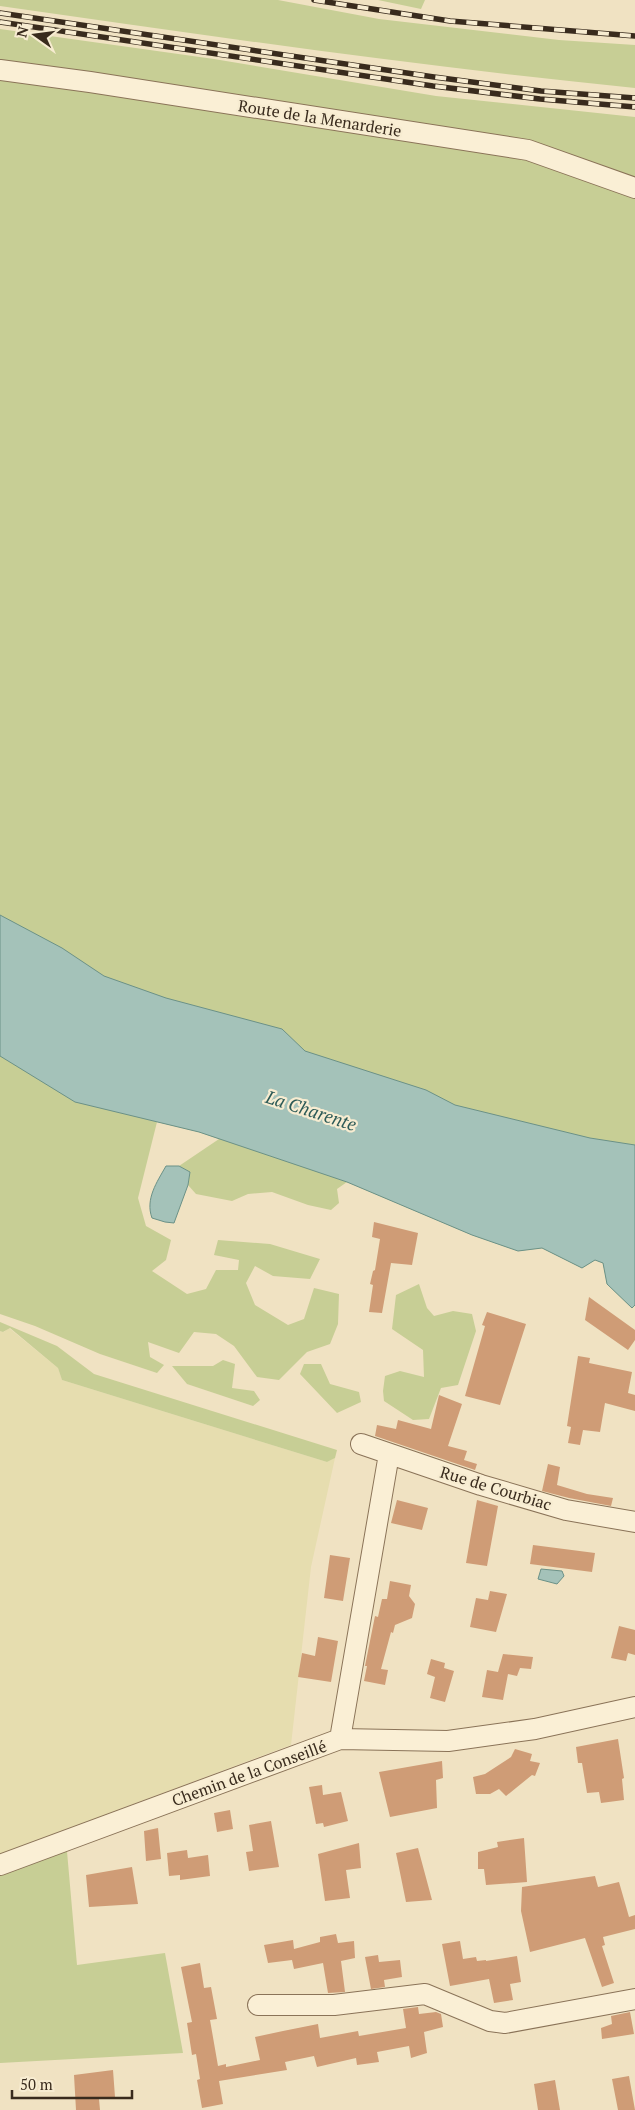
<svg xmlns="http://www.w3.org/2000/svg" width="635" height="2110" viewBox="0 0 635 2110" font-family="'PT Serif',serif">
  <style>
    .farmland { fill: #e6ddaf }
    .green { fill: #c7ce95 }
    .water { fill: #a4c2b9; stroke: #6b9187 }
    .building { fill: #cf9c76 }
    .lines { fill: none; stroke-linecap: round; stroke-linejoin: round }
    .street-casing { stroke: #8a7358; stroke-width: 22 }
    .street { stroke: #faefd5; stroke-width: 20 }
    .rail-casing { stroke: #392b1d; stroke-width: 5.5 }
    .rail { stroke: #f7ecd1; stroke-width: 4; stroke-dasharray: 11; stroke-linecap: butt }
    .labels { text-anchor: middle; stroke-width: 4.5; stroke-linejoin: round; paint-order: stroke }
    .street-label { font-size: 16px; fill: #392b1d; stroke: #f7ecd1 }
    .water-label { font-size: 18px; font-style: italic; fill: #2c5a57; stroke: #f7ecd1 }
  </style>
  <rect width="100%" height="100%" fill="#f0e2c2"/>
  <path class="farmland" d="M9 1328 58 1368 62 1380 327 1462 335 1458 311 1567 291 1745 0 1854V1331L4 1332Z"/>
  <path class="green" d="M0 0H278L379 19 559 40 635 45V88C422 67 211 36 0 6Z
    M378 0H425L421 9Z
    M0 29 214 59 436 96 635 117V1305L632 1308 607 1284 603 1263 595 1260 582 1268 542 1248 518 1251 472 1235 347 1182 337 1189 339 1203 331 1210 308 1205 272 1192 248 1194 232 1201 196 1194 188 1185 190 1172 179 1166 219 1139 199 1132 157 1122 138 1198 146 1226 171 1240 166 1260 152 1271 187 1294 206 1289 216 1270H238L239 1260 214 1255 218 1240 270 1244 320 1259 310 1279 273 1276 255 1266 246 1283 255 1305 288 1325 304 1319 314 1288 339 1294 338 1324 330 1344 307 1352 279 1380 257 1377 234 1346 216 1334 194 1332 179 1353 148 1342 150 1357 164 1365 157 1373 100 1354 35 1326 0 1314Z
    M419 1284 427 1308 434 1316 453 1311 472 1314 476 1331 458 1385 441 1388 429 1419 413 1420 384 1401 383 1391 385 1376 400 1371 424 1377 423 1350 392 1329 396 1295Z
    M0 1322 57 1346 94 1374 337 1450 335 1458 327 1462 62 1380 58 1368 10 1328 3 1332 0 1331Z
    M223 1360 235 1364 232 1388 254 1391 260 1400 253 1406 187 1384 172 1366H213Z
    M304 1364H321L330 1384 359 1392 361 1402 337 1413 300 1374Z
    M66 1840 77 1965 165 1953 183 2053 0 2063V1865Z"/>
  <path class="water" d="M0 915 62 948 104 976 166 998 282 1029 305 1051 426 1090 455 1105 590 1138 635 1145V1305L632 1308 607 1284 603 1263 595 1260 582 1268 542 1248 518 1251 472 1235 347 1182 199 1132 75 1102 0 1056Z
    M166 1166H179L190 1172 188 1185 174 1223 165 1222 152 1218C145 1199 157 1182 166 1166Z
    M541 1569 562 1571 564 1576 557 1584 538 1579Z"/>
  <path class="building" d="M374 1222 418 1233 412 1265 391 1263 382 1313 369 1312 373 1285 370 1284 373 1271 375 1270 380 1239 372 1237Z
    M589 1297 635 1330V1340L628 1350 585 1320Z
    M487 1312 526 1324 500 1405 465 1396 485 1326 482 1325Z
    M578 1356 590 1358 589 1363 632 1372 628 1393 635 1395V1411L605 1403 600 1432 583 1430 580 1445 568 1443 571 1427 567 1426Z
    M439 1395 462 1404 448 1446 467 1451 464 1460 477 1464 475 1470 375 1436 377 1425 396 1429 398 1420 431 1429Z
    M548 1464 560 1467 557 1485 587 1494 613 1498 611 1506 569 1498 542 1491Z
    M397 1500 428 1508 422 1530 391 1523Z
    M477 1500 498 1506 487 1566 466 1563Z
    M533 1545 595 1553 592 1572 530 1564Z
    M330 1555 350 1558 343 1601 324 1598Z
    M390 1581 411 1585 409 1596 415 1604 412 1618 395 1625 393 1633 391 1632 381 1669 388 1670 385 1685 364 1681 367 1666H365L375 1616 378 1617 382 1599H387Z
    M490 1591 507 1594 496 1632 470 1627 476 1598 488 1600Z
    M619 1626 635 1630V1655L628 1653 626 1661 611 1658Z
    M318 1637 338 1641 331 1682 298 1677 302 1653 315 1656Z
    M503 1654 533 1657 531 1669 520 1668 517 1676 508 1674 503 1700 482 1697 487 1670 498 1672Z
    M431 1659 445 1663 444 1668 454 1671 445 1702 430 1698 435 1677 427 1674Z
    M618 1739 624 1778 622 1779 624 1800 601 1803 599 1792 587 1793 582 1763H578L576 1747Z
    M515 1749 532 1754 530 1761 540 1763 535 1776 532 1775 506 1796 499 1789 490 1794H476L473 1777 485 1774 511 1757Z
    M442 1761 443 1778 436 1780 437 1808 390 1817 379 1772Z
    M322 1785 323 1795 341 1792 348 1821 324 1827 323 1823 316 1824 309 1787Z
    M230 1810 233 1829 217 1832 214 1813Z
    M271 1821 279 1867 249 1871 246 1852 253 1851 249 1825Z
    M158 1828 161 1859 146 1861 144 1831Z
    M524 1838 527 1882 486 1885 484 1869H478V1852L498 1847 497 1842Z
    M359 1843 361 1868 346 1870 350 1898 325 1901 318 1854Z
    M418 1848 432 1900 406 1902 396 1853Z
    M187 1850 188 1858 208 1855 210 1876 180 1880V1875L169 1876 167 1853Z
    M132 1867 138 1904 89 1907 86 1875Z
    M595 1876 598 1887 619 1882 629 1917 635 1915V1929L603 1937 605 1945 602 1946 614 1983 602 1987 585 1938 530 1952 521 1911 522 1887Z
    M336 1934 338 1943 354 1941 355 1958 341 1961 345 1992 328 1993 323 1963 294 1969 292 1960 268 1963 264 1945 293 1940 294 1949 320 1942V1937Z
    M460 1941 463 1959 476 1957 477 1961 486 1960V1961L517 1956 521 1982 510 1984 513 2000 494 2003 489 1979 450 1986 442 1944Z
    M378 1955 379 1962 400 1960 402 1977 384 1980 385 1987 371 1989 365 1957Z
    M200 1963 204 1988 211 1987 217 2019 210 2020 218 2066 226 2064V2067L260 2060 255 2037 283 2031 318 2024 320 2038 358 2031 359 2036 406 2028 403 2009 418 2007 419 2014 436 2012 441 2014 443 2027 424 2032 427 2053 411 2058 409 2046 377 2052 379 2062 357 2065 356 2058 317 2067 314 2056 285 2062 287 2070 219 2081 223 2104 202 2108 197 2080 200 2079 196 2054 192 2055 187 2023 192 2022 181 1967Z
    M630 2012 634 2034 602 2039 601 2028 612 2024 611 2016Z
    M113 2070 115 2097 99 2099 100 2110H76L74 2075Z
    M629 2076 635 2110H618L612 2079Z
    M555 2080 560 2110H538L534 2084Z"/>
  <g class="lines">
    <g class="street-casing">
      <path id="street" d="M0 70 90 82 528 150 635 188
        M361 1444 481 1485 566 1510 635 1522
        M340 1739 389 1454
        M0 1865 340 1739 448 1741 535 1729 635 1707
        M258 2005H334L425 1994 490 2021 505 2023 635 1999"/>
    </g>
    <use href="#street" class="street"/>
    <g class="rail-casing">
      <path id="rail" d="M314 0 450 21 635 36
        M0 13 434 77 541 91 635 98
        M0 22 433 86 540 99 635 107"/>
    </g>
    <use href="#rail" class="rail"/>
  </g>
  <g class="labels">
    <g class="street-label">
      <text transform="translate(320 118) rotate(9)" y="6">Route de la Menarderie</text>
      <text transform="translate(496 1488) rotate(17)" y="6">Rue de Courbiac</text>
      <text transform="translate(249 1773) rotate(-20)" y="6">Chemin de la Conseillé</text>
    </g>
    <g class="water-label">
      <text transform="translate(311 1111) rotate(18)" y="6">La Charente</text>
    </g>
  </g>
  <g transform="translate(35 35) rotate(284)" stroke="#f7ecd1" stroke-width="4" paint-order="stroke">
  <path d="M0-4L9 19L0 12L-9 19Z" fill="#392b1d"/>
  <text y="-8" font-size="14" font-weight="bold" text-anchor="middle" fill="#392b1d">N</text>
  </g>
  <path d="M12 2090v8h120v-8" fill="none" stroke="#392b1d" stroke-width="2.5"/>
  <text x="20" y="2090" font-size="15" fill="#392b1d" stroke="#f7ecd1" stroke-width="4" paint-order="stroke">50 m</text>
</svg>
